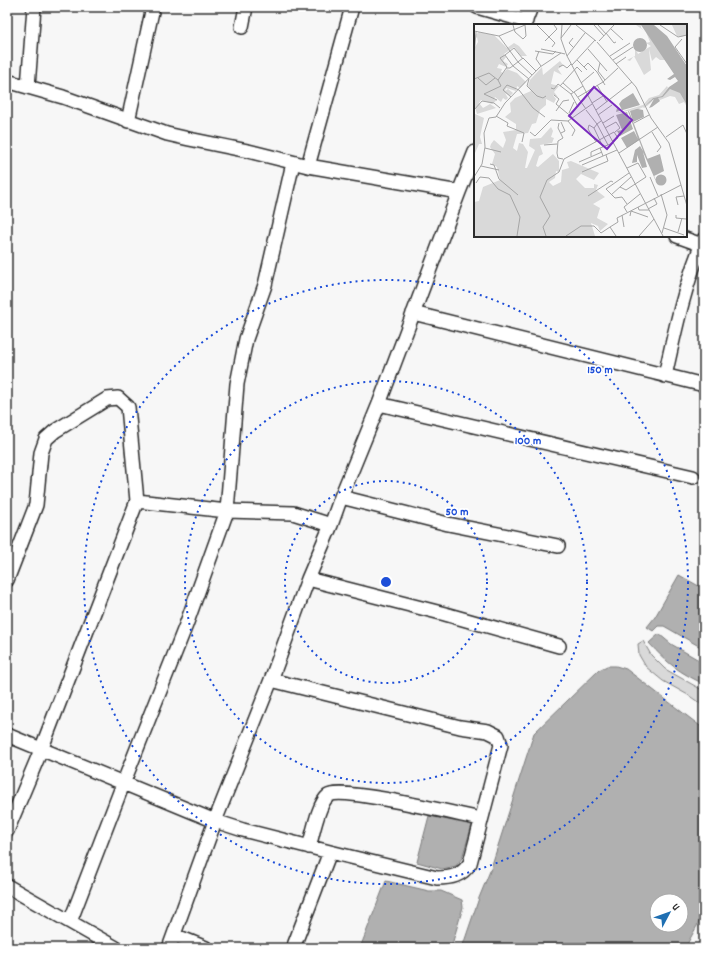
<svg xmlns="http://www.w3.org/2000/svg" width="711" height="955" viewBox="0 0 711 955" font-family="Dekko,sans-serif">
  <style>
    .green { fill: #d9d9d9; stroke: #828282 }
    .water { fill: #b0b0b0; stroke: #7b7b7b; fill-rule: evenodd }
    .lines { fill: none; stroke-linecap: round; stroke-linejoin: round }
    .minor-casing { stroke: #2b2b2b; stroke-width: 16 }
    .minor { stroke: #fff; stroke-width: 13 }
    .ring { fill: none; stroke: #1d4ed8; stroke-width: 2; stroke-dasharray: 2 4 }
    .inset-road { fill: none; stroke: #a5a5a5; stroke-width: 1 }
    .view { fill: #7b2cbf; fill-opacity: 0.15; stroke: #7b2cbf; stroke-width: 2 }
    .inset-edge { fill: none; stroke: #2b2b2b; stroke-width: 2 }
    .centre { fill: #1d4ed8; stroke: #fff; stroke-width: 2 }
    .ring-label { font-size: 12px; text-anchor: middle; font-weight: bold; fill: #1d4ed8; stroke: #fff; stroke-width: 3.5; stroke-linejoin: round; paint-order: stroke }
  </style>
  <rect width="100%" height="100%" fill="#f7f7f7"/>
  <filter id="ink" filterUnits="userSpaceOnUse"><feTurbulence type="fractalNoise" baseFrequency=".025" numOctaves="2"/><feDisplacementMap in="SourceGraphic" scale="8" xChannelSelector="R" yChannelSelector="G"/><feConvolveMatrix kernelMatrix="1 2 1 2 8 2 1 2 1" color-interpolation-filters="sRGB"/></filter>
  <g filter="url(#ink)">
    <path class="green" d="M643 641 651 655 665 669 704 691V706L688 695 663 681 646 667 639 655 638 644Z"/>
    <path class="water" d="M679 575 704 589V649L664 626H658L653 631 647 627 655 617Z
      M659 634 671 644 704 663V684C679 672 668 664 649 643Z
      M607 666H616L626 669 704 729V913L685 948H462L479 898 490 871 534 733 599 670ZM657 901H681V925H657Z
      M429 816 472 825 462 858 456 866 442 869 417 862Z
      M386 881 429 891H441L462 900 463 907 451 948H360Z"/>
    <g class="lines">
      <g class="minor-casing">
        <path id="minor" d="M477 7 526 21
          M524 25 531 7
          M242 27 246 7
          M7 81 63 97 167 134 189 139 248 151 308 166 459 192
          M28 87 34 7
          M128 121 153 7
          M308 166 352 7
          M677 236 702 245
          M413 313 704 385
          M665 376C675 330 685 283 704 239
          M379 404 693 477
          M341 497 448 524 558 546
          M137 501 227 511 237 384 246 339 265 285 293 163
          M308 579 445 614 559 646
          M7 580 36 505 41 453 46 439 55 431 107 399 118 398 128 407 137 501 41 750 7 831
          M271 680 460 727 488 731 498 736 501 745 470 863C462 876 451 878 437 878L330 852
          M7 735 215 821 243 830 330 852 293 948
          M309 847C313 834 318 804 328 796 341 786 460 815 481 819
          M7 886 116 948
          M70 922 123 784 186 625 227 511 293 513 331 525
          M174 935 206 948
          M169 948 215 821 271 680 308 579 331 525 341 497 379 404 459 192 475 152"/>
      </g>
      <use href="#minor" class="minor"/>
    </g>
  </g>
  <g class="ring">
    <circle cx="386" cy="582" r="101"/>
    <circle cx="386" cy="582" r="201"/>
    <circle cx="386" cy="582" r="302"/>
  </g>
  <g transform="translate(474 24)">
    <rect width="213" height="213" fill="#f7f7f7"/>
    <path d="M162 1H167V4L174 10 191 36H186L182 33 178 37 175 25 177 46 170 51 160 32 156 37 153 36 161 32V24L164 30 177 22 172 19 176 18 172 8ZM198 1H213V11L207 13 203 12ZM5 8 20 11 33 24 40 19 45 22 53 32H47L40 23 30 30 32 33 29 37 34 40 32 43 25 40 23 44 28 45 27 48 29 49 33 45 43 49 52 58 46 64 43 62 42 67 32 64 31 67 34 65 39 69 36 72 31 69 34 74 32 76 29 74 27 78 21 73 20 75 23 76 18 80 7 76 5 79 9 84 16 80 22 84 3 90 0 80V25L4 18 3 13 0 17V12ZM86 37 89 41 84 45 88 51 80 47 77 60 85 62 80 68 84 73 79 71 82 75 80 79 72 75V81L66 86 62 99 58 100 54 109 43 110 39 124 43 127 45 119 49 120 54 128 51 144H53L61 126 55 122 56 115 67 114 77 103 79 107 77 113 80 114 78 119 66 121 69 130 65 132 62 142 64 143 79 130 85 137V148L82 147 81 154 75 158 79 162 87 158 88 146 95 144 93 138 97 137 125 149 120 156 107 150 102 155 111 164H120V160L124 161 122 166 131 173 119 180 126 184 123 194 134 200 126 207 124 202 117 199 121 212H0V178L5 177 9 163 26 156 23 143 18 140 21 130 16 123 17 120 20 116 29 124 32 116 29 108 42 106V100L31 93 37 88 36 79 41 74 57 67 54 62 56 56 68 43 69 51ZM193 62 194 64 188 72 179 74 177 76 175 80 176 78 181 75 185 73H189L197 63 213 71V83L210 78 205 80 201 73 196 72 186 76 181 75 173 82 170 84 169 83 145 89H143L169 81 175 74 185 71ZM0 86 1 90 10 94 6 113 8 120H5L1 129Z" fill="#d9d9d9"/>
    <path d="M167 1H180L193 12 213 42V81L206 69 196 65 189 73 184 74 186 77 178 83 175 84 180 75 170 83 164 85 169 86 170 93 159 98 156 87 163 85 155 87 184 162 169 128 173 143 168 144 163 131V138L158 139 161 126 166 122 169 127 165 116 153 124 147 114 160 107 164 115 154 87 170 83 179 74 188 72 195 63 204 57 201 53 196 56 193 55 200 50ZM159 21a7 7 0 1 1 14 0a7 7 0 1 1-14 0ZM159 69 166 81 142 88 143 84 148 86 145 80 148 76ZM153 88 159 105 146 112 143 107 148 106 142 91ZM186 130 190 147 180 152 173 135ZM181.5 156a5.5 5.5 0 1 1 11 0a5.5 5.5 0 1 1-11 0Z" fill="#b0b0b0"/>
    <path class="inset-road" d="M39 1 41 8 49 15 52 12 51 1M63 1 81 19 78 23M88 1 87 15 93 32 189 212M102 1 122 17M120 1 130 12M124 1 132 10M186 1 204 13 213 11M137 5 149 16M0 7 25 12 51 1M132 9 140 19 142 18M25 12 44 38 58 51M87 14 97 1M99 14 95 19 100 24M208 15 201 23 213 40M71 17 83 5 80 1M125 17 140 1M123 18 162 63 177 94 195 119 213 182M67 25 87 29M114 25 133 47M61 27 79 30 82 27M65 27 62 35 67 42M93 32 111 9M136 32 156 19M0 33 2 8M49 35 40 24 31 31 39 42 55 55 53 62 63 72 69 74 72 72M103 36 113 46M139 36 159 23M126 39 124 47 131 56M142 40 152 33M98 41 121 16M85 43 89 41 93 44 97 40M110 43 114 39 123 48 131 61M32 44H36L49 34 62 47M4 54 12 61 21 54M0 55 15 49 24 56 33 43 26 34 31 31M89 59 99 68M107 59 120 48M123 61 133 78M86 62 103 43 108 48M77 64 80 65 84 60 97 70M100 68 112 85M80 71 85 75 82 80 99 94M37 73 29 66 33 61 45 66 59 84 71 93M104 73 129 58 144 44M23 76 10 70 27 62 24 56M118 79 129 72M104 83 97 70 109 62M0 86 8 77 20 79 26 84M112 86 123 100 120 104M122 86 158 58M82 87 89 77 95 76M95 89 100 78M124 91 138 81M22 92 34 99 33 102 50 109 48 118M94 97 101 106 98 112M127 97 123 100 134 121M85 99 84 104 89 114 84 117 83 129 84 134 89 135M129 99 140 92M160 99 175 91M131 104 142 98 146 104 141 108M56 108 61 112 77 96 94 97 118 80M178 108 187 123 183 128M87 109 91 107 87 98M192 113 209 101 213 110M122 118 114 105 115 101 120 104 129 123M70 121 83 120M11 124 27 128M145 129 184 103M117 132V128L126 124M129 132 126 124 139 119M105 138 128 128M16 140 20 141 25 155 44 171M108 141 143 126M7 142 25 146M108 148 134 137 132 131M0 153 8 140 11 123 10 109 15 94 22 93 31 79 66 43 87 29 91 30M176 153 184 172M2 159 6 153 15 154 24 165 36 171 46 193 43 212M146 163 152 166 172 153 164 139 153 144M187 170 193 191 188 209M137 171 157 153M114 172 137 157 139 158M153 180 148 173 141 174 132 165 155 149M204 181 202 173 210 172M164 183 165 186H175M174 185 183 180 180 174M153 188 150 183 166 170M148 191 150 203M202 191V194L212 195M156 192 157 187 174 193M190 204 210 211M204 208 208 194M72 212 69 203 76 192 66 173 73 156 85 148 90 135 140 108 144 114 138 117M92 212 107 202H120L127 209 136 203M142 212 136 203 144 198 143 194 207 161M165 212 180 195"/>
    <path class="view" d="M120 63 158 96 133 125 95 92Z"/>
    <rect width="213" height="213" class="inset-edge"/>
  </g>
  <circle cx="386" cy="582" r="6" class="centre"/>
  <g class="ring-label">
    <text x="600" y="373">150 m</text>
    <text x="528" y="444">100 m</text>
    <text x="457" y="515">50 m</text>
  </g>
  <rect width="711" height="955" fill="none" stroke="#fff" stroke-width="24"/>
  <rect x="12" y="12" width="687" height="931" fill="none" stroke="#2b2b2b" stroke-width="1.5" filter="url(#ink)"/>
  <g transform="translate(669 913) rotate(49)"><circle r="19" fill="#ffffff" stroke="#aaaaaa"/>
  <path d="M0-3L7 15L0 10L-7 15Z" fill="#1f6fb2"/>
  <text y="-6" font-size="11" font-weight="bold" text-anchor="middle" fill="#2b2b2b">U</text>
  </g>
</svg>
